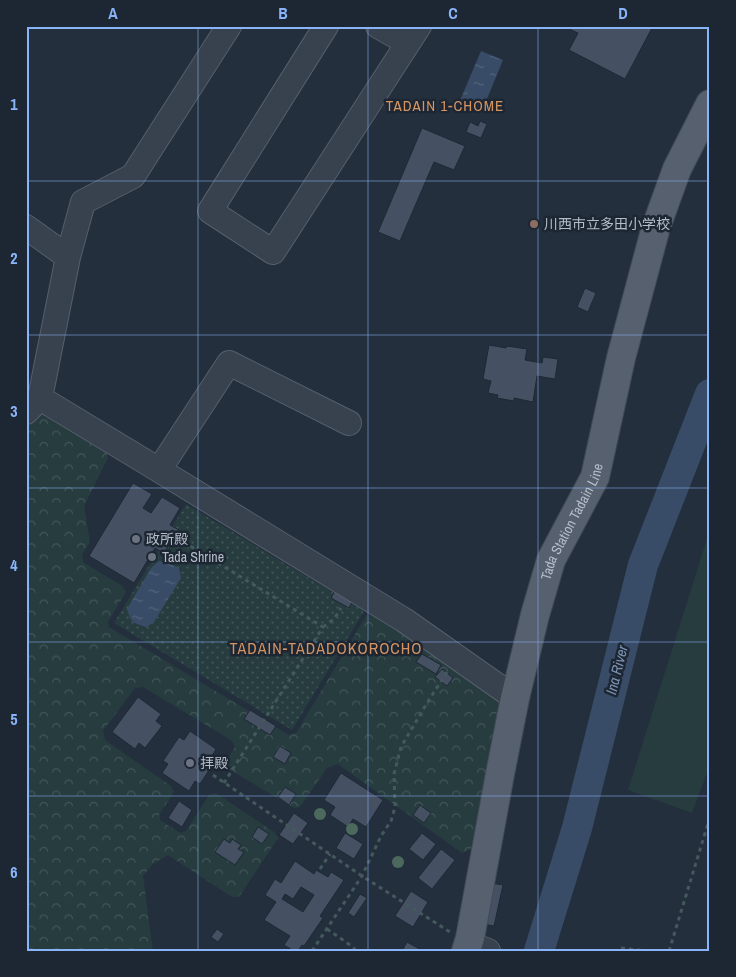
<svg xmlns="http://www.w3.org/2000/svg" width="736" height="977" viewBox="0 0 736 977" font-family="'Archivo Narrow','Noto Sans JP',sans-serif">
  <style>
    .grass { fill: #263c3f }
    .forest { fill: url(#forest-crowns) }
    .park { fill: url(#park-dots) }
    .water { fill: url(#water-ripples) }
    .lines { fill: none; stroke-linecap: round; stroke-linejoin: round }
    .river { stroke: #394c67; stroke-width: 30 }
    .building { fill: #455162; stroke: #1f2835; fill-rule: evenodd }
    .minor-casing { stroke: #565f6c; stroke-width: 26 }
    .major-casing { stroke: #414a57; stroke-width: 30 }
    .path { stroke: #44595c; stroke-width: 3; stroke-dasharray: 4 4; stroke-linecap: butt }
    .minor { stroke: #38414e; stroke-width: 24 }
    .major { stroke: #56606e; stroke-width: 28 }
    .tree { fill: #4b6a5d }
    .grid { fill: none; stroke: #8ab4f8; stroke-width: 1; stroke-opacity: 0.55 }
    .education-dot { fill: #8d6e63; stroke: #1d2633; stroke-width: 2 }
    .worship-dot { fill: #6b7280; stroke: #1d2633; stroke-width: 2 }
    .labels { text-anchor: middle; stroke-width: 5; stroke-linejoin: round; paint-order: stroke }
    .poi-label { font-size: 14px; fill: #b4bcc9; stroke: #1d2633; text-anchor: start }
    .street-label { font-size: 14px; fill: #b4bcc9; stroke: #1d2633 }
    .neighbourhood-label { font-size: 15px; letter-spacing: 1px; fill: #d59563; stroke: #1d2633 }
    .water-label { font-size: 15px; font-style: italic; fill: #7c92b1; stroke: #1d2633 }
    .quarter-label { font-size: 16px; letter-spacing: 1px; fill: #d59563; stroke: #1d2633 }
    .neatline { fill: none; stroke: #8ab4f8; stroke-width: 2 }
    .grid-label { font-size: 16px; text-anchor: middle; font-weight: bold; fill: #8ab4f8 }
  </style>
  <defs>
    <pattern id="forest-crowns" width="20" height="18" patternUnits="userSpaceOnUse" patternTransform="scale(1.25)"><rect width="20" height="18" fill="#263c3f"/><path d="M2 6a3 3 0 1 1 6 0M12 15a3 3 0 1 1 6 0" fill="none" stroke="#435659"/></pattern>
    <pattern id="park-dots" width="8" height="8" patternUnits="userSpaceOnUse" patternTransform="scale(1.25)"><rect width="8" height="8" fill="#263c3f"/><path d="M2 2h.1M6 6h.1" fill="none" stroke="#435659" stroke-width="1.8" stroke-linecap="round"/></pattern>
    <pattern id="water-ripples" width="26" height="14" patternUnits="userSpaceOnUse" patternTransform="scale(1.25)"><rect width="26" height="14" fill="#394c67"/><path d="M2 4q2-2 4 0t4 0M15 11q2-2 4 0t4 0" fill="none" stroke="#53647b"/></pattern>
  </defs>
  <rect width="100%" height="100%" fill="#242f3e"/>
  <path class="grass" d="M710 529V765L692 813 628 790Z"/>
  <path class="forest" d="M41 412 106 449 108 458 84 506 90 542 82 555 84 563 122 586 126 592 108 622 109 627 289 735 296 733 366 616 376 614 499 696 504 705 475 847 462 853 338 764 327 768 300 807 294 808 227 768V760L235 747 231 740 143 687 135 688 103 731 105 740 171 786 174 792 159 815 160 820 180 833 186 831 209 795 216 793 274 832 278 838 239 897H232L168 855 152 865 143 876 153 951H26V415Z"/>
  <path class="park" d="M186 504 364 611 292 730 114 623Z"/>
  <path class="water" d="M481 51 503 60 481 113 459 103Z
    M159 561 170 564 179 568 181 578 154 622 146 627C133 623 131 622 127 609L151 568Z"/>
  <g class="lines">
    <path class="river" d="M539 951 577 828 643 565 710 394"/>
  </g>
  <path class="building" d="M571 26H653L625 79 569 50 578 33 569 29Z
    M480 121 487 124 481 138 466 132 470 122 478 126Z
    M422 128 465 146 454 170 434 162 400 241 378 232Z
    M585 288 596 293 588 312 577 307Z
    M489 345 506 348 507 346 527 349 525 360 542 363 543 357 558 359 555 379 537 376 533 402 514 398V401L497 398 498 395 488 393 491 381 483 379Z
    M133 483 152 494 143 508 151 513 162 497 180 508 170 525 179 530 164 553 155 548 134 583 89 556Z
    M335 591 353 600 349 608 331 598Z
    M422 654 441 665 436 674 416 662Z
    M442 669 453 678 447 686 435 677Z
    M138 697 161 714 156 721 162 726 145 748 139 743 135 749 112 732Z
    M250 710 276 726 270 735 244 719Z
    M190 731 216 749 211 758 215 761 200 784 195 781 189 791 162 773 168 764 163 761 179 737 184 740Z
    M280 746 291 753 285 764 273 757Z
    M341 773 383 800 366 827 353 819 348 827 330 815 335 807 324 800Z
    M285 787 296 794 289 805 278 797Z
    M179 801 192 810 182 827 168 818Z
    M420 805 431 813 424 823 413 815Z
    M294 813 308 823 293 844 279 835Z
    M258 827 269 834 262 844 252 837Z
    M345 833 363 844 354 859 336 848Z
    M422 833 436 844 423 860 409 849Z
    M224 839 230 843 232 839 241 845 238 849 244 852 235 865 215 852Z
    M441 849 455 860 432 889 418 878Z
    M295 861 314 874 316 870 328 877 331 872 344 880 320 916 323 918 304 946 302 945 298 951H294L284 945 290 936 264 920 276 902 265 895 275 879 281 883ZM301 887 314 895 303 912 282 899 285 894 293 899Z
    M486 882 503 885 494 926 477 923Z
    M411 891 428 902 413 927 395 916Z
    M360 894 367 898 354 917 348 913Z
    M217 929 224 934 218 942 211 937Z
    M407 942 423 951H402Z"/>
  <g class="lines">
    <g class="minor-casing">
      <path id="minor" d="M326 26 210 211 273 252 419 26
        M378 26 408 43
        M26 227 68 257
        M40 398 159 470 229 363 349 423
        M26 412 40 398 68 257 83 202 133 176 229 26
        M159 470 404 620 515 698
        M468 943 488 951"/>
    </g>
    <g class="major-casing">
      <g id="major">
        <path id="s1" d="M466 951 470 938 500 774 515 698 535 615 551 560 595 477 621 358 656 227 677 169 710 104"/>
      </g>
    </g>
    <path class="path" d="M177 538 323 627 224 783
      M323 627 334 619 341 608
      M213 775 362 876 450 932
      M320 869 330 854
      M327 929 353 947 356 951
      M621 948 647 951
      M312 951 362 876 381 836 391 821 395 807 394 774 401 747 427 703 447 672
      M669 951 710 817"/>
    <use href="#minor" class="minor"/>
    <use href="#major" class="major"/>
  </g>
  <g class="tree">
    <circle cx="320" cy="814" r="6"/>
    <circle cx="352" cy="829" r="6"/>
    <circle cx="398" cy="862" r="6"/>
  </g>
  <path class="grid" d="M198 26V951M368 26V951M538 26V951M26 181H710M26 335H710M26 488H710M26 642H710M26 796H710"/>
  <circle class="education-dot" cx="534" cy="224" r="5"/>
  <g class="worship-dot">
    <circle cx="136" cy="539" r="5"/>
    <circle cx="152" cy="557" r="5"/>
    <circle cx="190" cy="763" r="5"/>
  </g>
  <g class="labels">
    <g class="poi-label">
      <text x="544" y="229">川西市立多田小学校</text>
      <text x="146" y="544">政所殿</text>
      <text x="162" y="562">Tada Shrine</text>
      <text x="200" y="768">拝殿</text>
    </g>
    <g class="street-label">
      <text dy="5" stroke="none"><textPath href="#s1" startOffset="444">Tada Station Tadain Line</textPath></text>
    </g>
    <g class="neighbourhood-label">
      <text x="445" y="111">TADAIN 1-CHOME</text>
    </g>
    <g class="water-label">
      <text transform="translate(617 670) rotate(-76)" y="5">Ina River</text>
    </g>
    <g class="quarter-label">
      <text x="326" y="654">TADAIN-TADADOKOROCHO</text>
    </g>
  </g>
  <rect width="736" height="977" fill="none" stroke="#1d2633" stroke-width="55"/>
  <rect x="28" y="28" width="680" height="922" class="neatline"/>
  <g class="grid-label">
    <text x="113" y="19">A</text>
    <text x="283" y="19">B</text>
    <text x="453" y="19">C</text>
    <text x="623" y="19">D</text>
    <text x="14" y="110">1</text>
    <text x="14" y="264">2</text>
    <text x="14" y="417">3</text>
    <text x="14" y="571">4</text>
    <text x="14" y="725">5</text>
    <text x="14" y="878">6</text>
  </g>
</svg>
